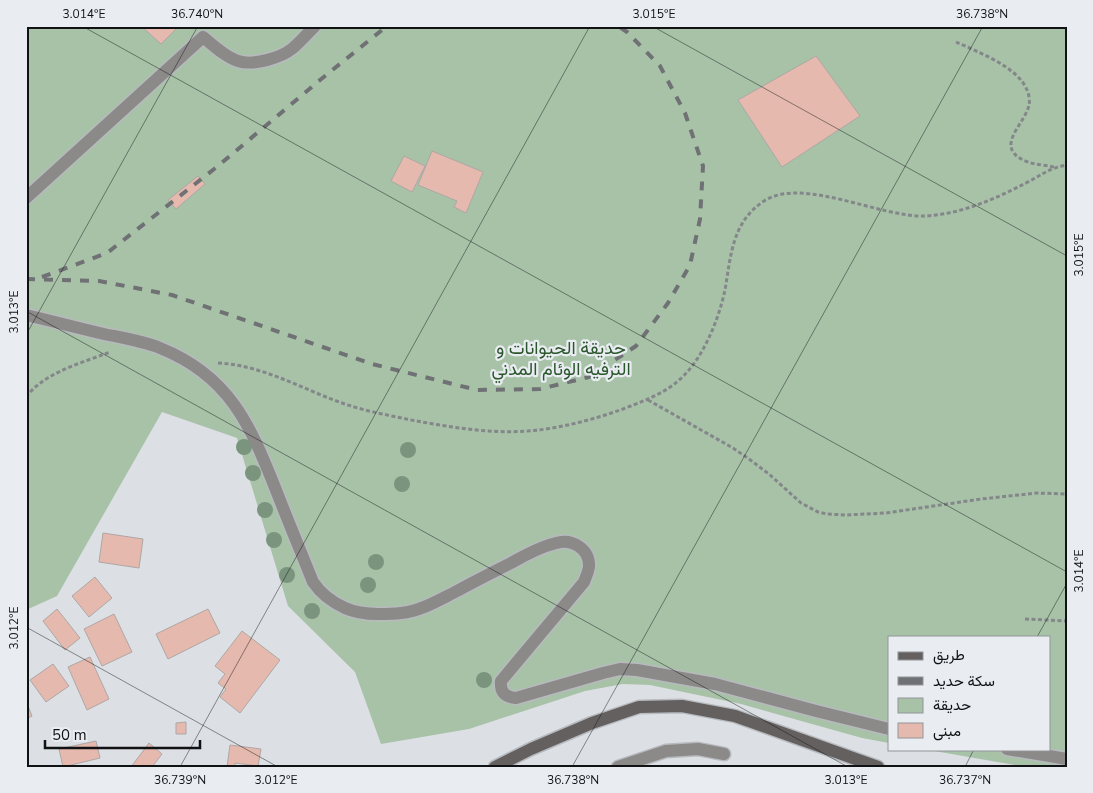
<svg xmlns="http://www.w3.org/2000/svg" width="1093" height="793" viewBox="0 0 1093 793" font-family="'Nunito Sans',Vazirmatn,sans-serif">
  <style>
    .green { fill: #a8c2a8 }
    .building { fill: #e6b9ae; stroke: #ada7a5 }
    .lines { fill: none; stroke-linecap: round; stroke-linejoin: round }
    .lane-casing { stroke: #b7babe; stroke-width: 15 }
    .street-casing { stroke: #b7babe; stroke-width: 15 }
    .secondary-casing { stroke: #b7babe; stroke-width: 15 }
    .path { stroke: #84878a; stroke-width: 3; stroke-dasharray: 4 2.5; stroke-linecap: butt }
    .lane { stroke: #8c8989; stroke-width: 12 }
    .street { stroke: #8c8989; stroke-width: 12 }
    .secondary { stroke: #646060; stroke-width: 12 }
    .rail { stroke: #6f7174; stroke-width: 4; stroke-dasharray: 9 9; stroke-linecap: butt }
    .tree { fill: #7a947e }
    .ticks { fill: none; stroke: #101213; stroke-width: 1; stroke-opacity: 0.45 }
    .labels { text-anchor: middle; stroke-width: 4.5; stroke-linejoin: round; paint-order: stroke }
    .park-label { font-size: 18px; fill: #2a562b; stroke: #e9ecf1 }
    .neatline { fill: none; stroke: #101213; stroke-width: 2 }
    .ticks-label { font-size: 12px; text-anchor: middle; fill: #101213 }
  </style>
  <rect width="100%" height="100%" fill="#dcdfe4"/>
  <path class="green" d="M26 26H1067V767H1026L923 749H1049V637H889V743L862 738 741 704 650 685 623 684 585 691 469 729 381 744 355 672 288 606 237 438 162 412 57 596 26 610Z"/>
  <path class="building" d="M141 26H179L161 44Z
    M816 56 860 116 782 167 738 100Z
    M432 151 483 172 466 213 454 207 457 201 418 185Z
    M404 156 425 166 412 192 391 181Z
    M198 176 205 184 176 209 168 200Z
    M103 533 143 539 139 568 99 562Z
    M95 577 112 598 89 617 72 596Z
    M57 609 80 638 65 650 43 621Z
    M208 609 220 633 168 659 156 634Z
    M114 614 132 652 102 666 84 629Z
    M242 631 280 660 240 713 220 697 226 689 218 683 225 674 215 666Z
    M90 657 109 699 87 710 68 667Z
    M53 664 69 686 46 702 30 680Z
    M26 701 32 716 26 719Z
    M186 722V734H176V723Z
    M96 741 100 758 63 767 59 749Z
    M149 743 162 754 152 767H131Z
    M230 745 261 749 258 766 235 763V767H227Z"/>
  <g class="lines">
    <g class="lane-casing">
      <path id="lane" d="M26 198 203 37C213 45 225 57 238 61 253 66 281 58 293 48 301 41 308 33 315 26
        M26 315C52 321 78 328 104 334 123 338 142 341 160 348 230 376 250 425 276 490 288 521 301 552 313 582 321 594 332 602 345 608 356 613 367 614 378 614 386 614 393 614 401 613 421 611 439 600 457 591 475 581 493 572 511 563 525 555 540 547 556 543 572 538 590 549 589 567 588 573 586 577 584 582L501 681C500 692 505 697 516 698L603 673 620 669 637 670 715 684 816 711 889 729
        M1007 749 1067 759"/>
    </g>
    <g class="street-casing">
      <path id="street" d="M618 767 666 751 698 749 724 754"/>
    </g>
    <g class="secondary-casing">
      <path id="secondary" d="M495 767 531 749 592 723 639 707 682 706 735 716 878 767"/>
    </g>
    <path class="path" d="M956 42C978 52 1018 67 1027 90 1029 94 1030 102 1029 105 1025 125 991 148 1028 162 1036 165 1046 165 1054 167
      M218 363C262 365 302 389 342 403 364 411 388 415 411 420 455 428 501 436 546 429 572 425 598 418 623 409 641 402 658 396 673 385 701 365 718 322 725 290 731 255 732 222 764 201 803 176 880 218 926 216 961 214 995 199 1026 183 1040 176 1051 167 1067 165
      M26 397C45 372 82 363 110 352
      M648 400 733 448 749 459 769 474 801 503 818 512 827 514 846 515 886 513 981 499 1037 493 1067 494
      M1025 619 1067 621"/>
    <use href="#lane" class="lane"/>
    <use href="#street" class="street"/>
    <use href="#secondary" class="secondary"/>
    <path class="rail" d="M42 277 107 253 218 166 320 80 387 26
      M26 279 99 281 172 295 372 364 477 390 540 389 589 377 636 346 668 303 690 265 700 219 703 166 685 113 660 66 627 32 618 26"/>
  </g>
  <g class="tree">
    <circle cx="244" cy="447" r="8"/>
    <circle cx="408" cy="450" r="8"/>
    <circle cx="253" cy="473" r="8"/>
    <circle cx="402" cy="484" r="8"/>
    <circle cx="265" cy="510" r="8"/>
    <circle cx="274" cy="540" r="8"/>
    <circle cx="376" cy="562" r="8"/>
    <circle cx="287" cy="575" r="8"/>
    <circle cx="368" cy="585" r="8"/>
    <circle cx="312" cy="611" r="8"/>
    <circle cx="484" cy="680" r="8"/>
  </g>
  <path class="ticks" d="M82 26 1067 572M652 26 1067 256M26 311 848 767M26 335 198 26M26 627 278 767M1037 637 1067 583M180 767 590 26M572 767 983 26M965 767 974 749"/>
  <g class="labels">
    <g class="park-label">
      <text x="561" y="354">حديقة الحيوانات و<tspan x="561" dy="21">الترفيه الوئام المدني</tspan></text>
    </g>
  </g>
  <rect width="1093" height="793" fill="none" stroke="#e9ecf1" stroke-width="55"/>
  <rect x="888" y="636" width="162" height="115" fill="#e9ecf1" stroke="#929598"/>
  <rect x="898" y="652" width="25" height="8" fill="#646060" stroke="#929598"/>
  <text x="933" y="660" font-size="15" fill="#101213">طريق</text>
  <rect x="898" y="677" width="25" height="8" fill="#6f7174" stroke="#929598"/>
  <text x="933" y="686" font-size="15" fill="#101213">سكة حديد</text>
  <rect x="898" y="698" width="25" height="15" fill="#a8c2a8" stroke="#929598"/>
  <text x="933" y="710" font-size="15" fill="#101213">حديقة</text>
  <rect x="898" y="723" width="25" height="15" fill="#e6b9ae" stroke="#929598"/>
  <text x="933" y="736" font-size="15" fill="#101213">مبنى</text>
  <path d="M45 740v8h155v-8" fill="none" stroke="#101213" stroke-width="2.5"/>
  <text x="52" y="740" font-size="15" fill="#101213" stroke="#e9ecf1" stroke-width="4" paint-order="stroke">50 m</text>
  <rect x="28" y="28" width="1038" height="738" class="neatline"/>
  <g class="ticks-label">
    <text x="84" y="18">3.014°E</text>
    <text x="197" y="18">36.740°N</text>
    <text x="654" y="18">3.015°E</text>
    <text x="982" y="18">36.738°N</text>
    <text transform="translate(1079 255) rotate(-90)" y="4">3.015°E</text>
    <text transform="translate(14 312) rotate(-90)" y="4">3.013°E</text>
    <text transform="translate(1079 571) rotate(-90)" y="4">3.014°E</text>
    <text transform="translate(14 628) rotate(-90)" y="4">3.012°E</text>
    <text x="180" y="784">36.739°N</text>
    <text x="276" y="784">3.012°E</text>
    <text x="573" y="784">36.738°N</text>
    <text x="846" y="784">3.013°E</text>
    <text x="965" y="784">36.737°N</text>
  </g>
</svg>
